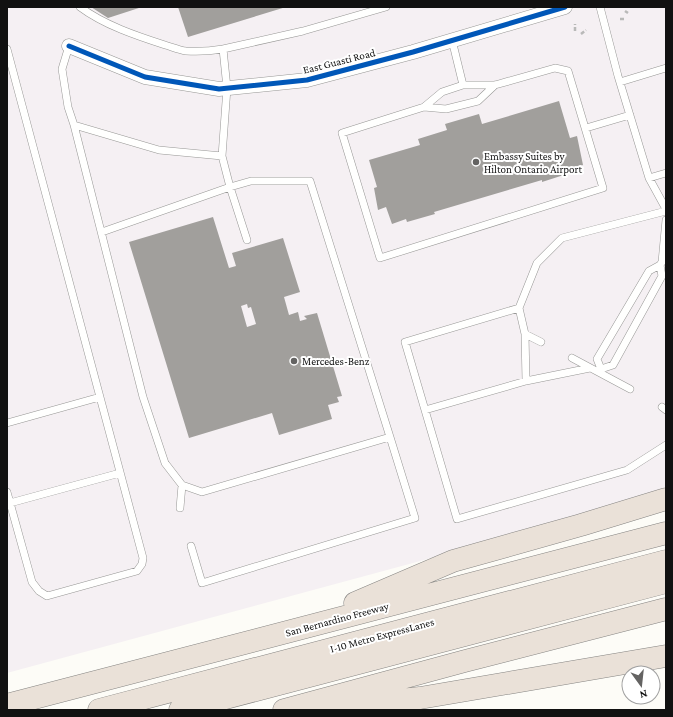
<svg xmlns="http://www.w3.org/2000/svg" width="673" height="717" viewBox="0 0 673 717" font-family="'Crimson Pro',serif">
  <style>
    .industrial { fill: #f5f0f3 }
    .building { fill: #a19f9c; fill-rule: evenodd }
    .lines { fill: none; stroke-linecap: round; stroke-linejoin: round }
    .lane-casing { stroke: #979795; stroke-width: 8 }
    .street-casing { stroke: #979795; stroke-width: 15 }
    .highway-casing { stroke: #858482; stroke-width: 23 }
    .path { stroke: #b9b9b8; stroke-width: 2.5; stroke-dasharray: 4 2; stroke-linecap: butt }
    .lane { stroke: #fffffe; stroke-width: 7 }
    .street { stroke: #fffffe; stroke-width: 14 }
    .highway { stroke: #eae1d8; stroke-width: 22 }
    .cycleway-casing { stroke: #fff; stroke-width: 8 }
    .cycleway { stroke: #0057b8; stroke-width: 5 }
    .poi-dot { fill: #646362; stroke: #fff; stroke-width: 1.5 }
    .labels { text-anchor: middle; stroke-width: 4; stroke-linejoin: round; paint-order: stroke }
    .street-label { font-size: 11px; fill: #111; stroke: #fff }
    .poi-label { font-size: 11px; fill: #111; stroke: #fff; text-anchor: start }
  </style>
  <rect width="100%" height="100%" fill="#fdfcf7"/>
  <path class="industrial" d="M7 7H666V486L654 494 424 560 7 673Z"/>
  <path class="building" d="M91 7H142L108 18Z
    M178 7H286L188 37Z
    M559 101 570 138 577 136 583 165 569 170 570 173 542 182V180L434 212 435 214 407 222 406 219 392 224 386 207 378 210 374 188 377 187 369 160 420 145 418 139 447 130 445 124 479 114 482 124Z
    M213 217 229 268 236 266 232 253 283 238 300 292 284 297 289 315 298 312 300 321 307 319 304 316 317 313 342 396 337 397 339 402 328 405 332 419 279 435 272 413 189 438 129 242ZM247 304 248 308 251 307 256 324 247 327 241 306Z"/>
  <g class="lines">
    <g class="lane-casing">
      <path id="lane" d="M80 7C104 25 137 36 165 45 172 47 179 50 186 51 199 52 211 51 223 49
        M600 7 618 76 649 178 666 209
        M452 40 463 85
        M69 46 62 69 68 107 74 125 159 150 222 156 227 88 223 49 303 31 386 7
        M7 49 143 558 142 564 137 571 47 596 39 591 32 582 7 492
        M555 68 568 71 603 188 380 258 342 133 424 107 442 92 463 85H495Z
        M620 82 666 68
        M424 107 446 109 478 101 495 85
        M74 125 143 397 165 463 182 485 202 492 390 437 310 181H251L230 187 222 156
        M586 128 630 115
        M649 178 666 173
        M102 232 230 187 247 240
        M519 308 405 342 457 519 627 470 666 445
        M525 334 526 381
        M541 342 525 334 519 308 537 263 562 238 666 211
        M572 358 630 389
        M601 369 597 359 649 271 660 265
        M599 372 601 369 613 365 662 276 660 265 662 262 666 220
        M662 407 666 410
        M425 410 526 381 590 368
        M7 423 100 397
        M10 503 120 473
        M180 508 182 485
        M191 546 202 583 415 518 390 437"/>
    </g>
    <g class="street-casing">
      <path id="street" d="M69 46 145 77 219 89 307 80 413 52 565 7"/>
    </g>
    <g class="highway-casing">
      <path id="highway" d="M355 603 453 561 581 525 666 499
        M7 705 666 533
        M341 706 420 698 666 656
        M99 710 666 561
        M180 710 666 582
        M284 710 465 661 666 609"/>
    </g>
    <path class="path" d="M625 11 628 13
      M620 19H625
      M575 31V24
      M581 34 586 30"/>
    <use href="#lane" class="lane"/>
    <use href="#street" class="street"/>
    <use href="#highway" class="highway"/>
    <g class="cycleway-casing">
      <path id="cycleway" d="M69 46 145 77 219 89 307 80 413 52 565 7"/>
    </g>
    <use href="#cycleway" class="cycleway"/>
  </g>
  <g class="poi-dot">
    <circle cx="476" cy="162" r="4"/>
    <circle cx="294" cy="361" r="4"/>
  </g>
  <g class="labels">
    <g class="street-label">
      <text transform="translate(339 61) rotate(-14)" y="4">East Guasti Road</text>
      <text transform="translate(337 619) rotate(-15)" y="4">San Bernardino Freeway</text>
      <text transform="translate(382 635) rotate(-15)" y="4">I-10 Metro ExpressLanes</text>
    </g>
    <g class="poi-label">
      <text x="484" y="160">Embassy Suites by<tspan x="484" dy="13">Hilton Ontario Airport</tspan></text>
      <text x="302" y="365">Mercedes-Benz</text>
    </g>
  </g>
  <rect width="673" height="717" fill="none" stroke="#111111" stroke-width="16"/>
  <g transform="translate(641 685) rotate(165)"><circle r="19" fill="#ffffff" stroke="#a0a0a0"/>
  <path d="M0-3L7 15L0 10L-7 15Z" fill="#646362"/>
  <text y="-6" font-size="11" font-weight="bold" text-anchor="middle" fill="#111111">N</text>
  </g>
</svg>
